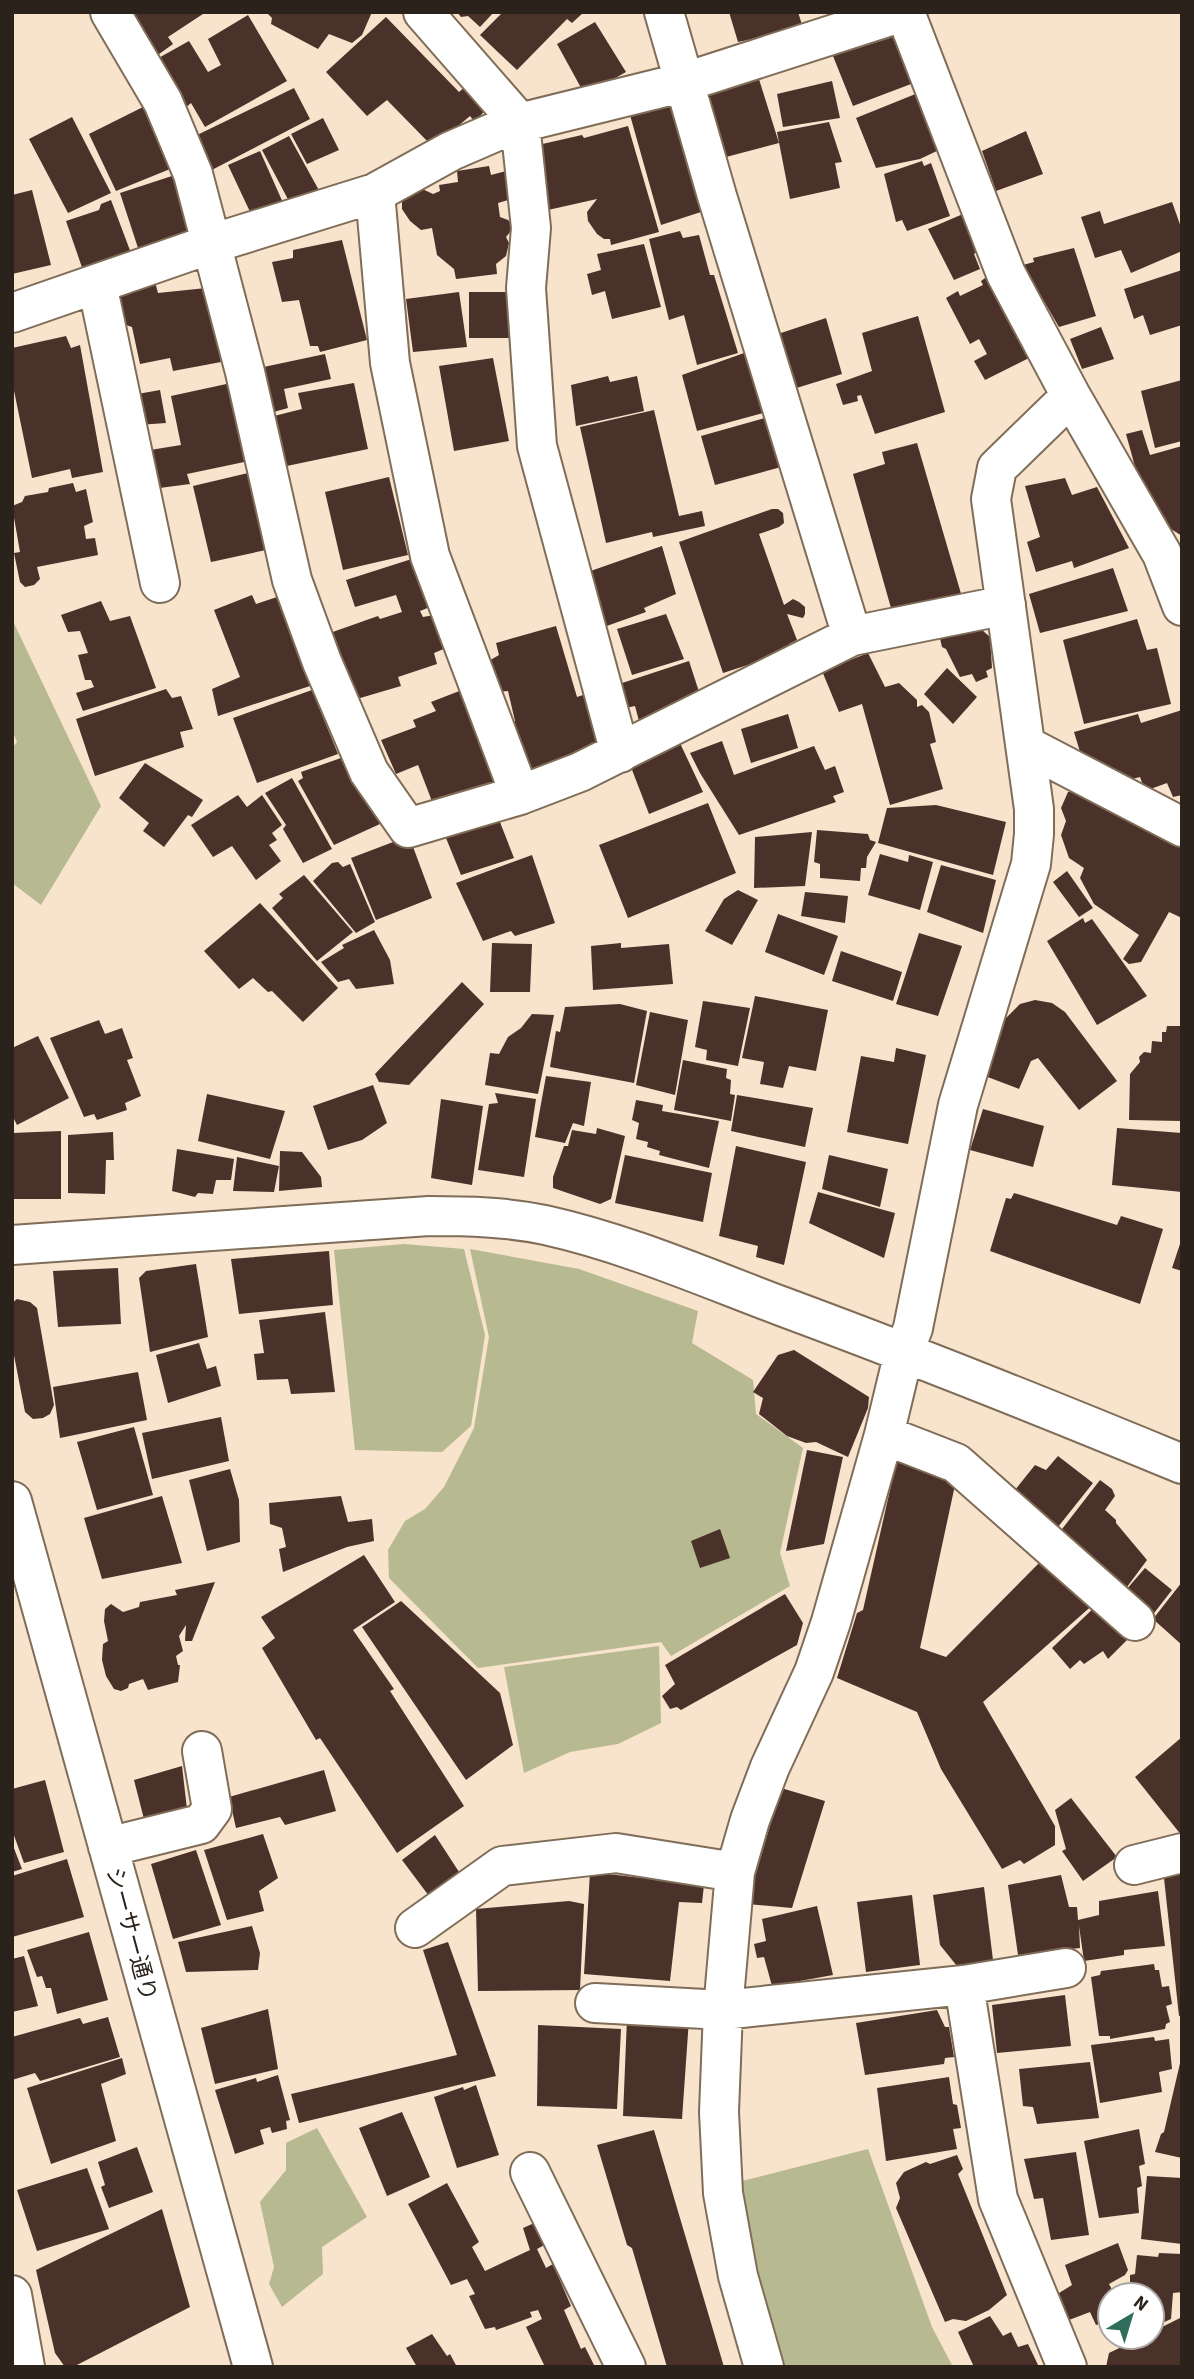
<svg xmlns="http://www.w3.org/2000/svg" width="1194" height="2379" viewBox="0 0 1194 2379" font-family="'Source Sans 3','Noto Sans JP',sans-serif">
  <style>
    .green { fill: #b7b990 }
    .building { fill: #4a312a }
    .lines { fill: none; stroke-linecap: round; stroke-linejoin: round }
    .minor-casing { stroke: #7f6d58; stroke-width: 42 }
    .minor { stroke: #fff; stroke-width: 38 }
    .labels { text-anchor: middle; stroke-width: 7; stroke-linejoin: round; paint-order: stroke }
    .street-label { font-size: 23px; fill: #2b231b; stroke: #fff }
  </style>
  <rect width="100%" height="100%" fill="#f8e3cc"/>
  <path class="green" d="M12 619 101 806 41 905 12 883V748L17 742 12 730Z
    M404 1244 464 1249 485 1335 471 1426 442 1452 355 1450 334 1250Z
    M470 1249 579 1269 698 1311 692 1343 753 1380 756 1414 803 1448 780 1553 790 1586 671 1656 661 1642 478 1668 389 1578 388 1550 405 1521 425 1509 444 1487 474 1428 489 1337Z
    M659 1646 661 1723 618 1744 570 1752 524 1773 504 1667Z
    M317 2128 367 2217 322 2247 323 2274 282 2307 269 2284 274 2267 260 2202 286 2170V2143Z
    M868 2149 932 2327 953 2367H784L752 2255 738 2182Z"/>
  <path class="building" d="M126 12H206L168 37 173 44 155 57Z
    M266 12H372L362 35 352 43 329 34 318 49 271 24 272 18Z
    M457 12H494L480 27 468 16 461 17Z
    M503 12H584L572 23 567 19 517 70 480 35Z
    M729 12H798L803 28 738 42Z
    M248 15 287 81 205 127 191 103 184 109 155 60 189 41 208 72 221 65 208 39Z
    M386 17 459 92 466 86 487 108 475 122 470 116 440 141 431 145 387 100 367 116 326 72Z
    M595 22 626 72 585 95 557 44Z
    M893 37 911 84 853 106 833 56Z
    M758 76 779 143 726 157 706 91Z
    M832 81 840 118 783 127 777 94Z
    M294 88 310 119 208 172 195 136Z
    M918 93 939 150 920 159 876 168 856 118Z
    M676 102 707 210 661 225 630 115Z
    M145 106 175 167 116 191 89 134Z
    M72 117 111 193 68 213 29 139Z
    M323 118 339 150 307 164 291 134Z
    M829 122 842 162 835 163 840 188 790 199 777 132Z
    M628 126 659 232 611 245 610 239H604L597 234 588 221 587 212 597 199 548 210 538 145 582 135 584 138Z
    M1026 131 1043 174 996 191 982 151Z
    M289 136 321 194 291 205 262 150Z
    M260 151 284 205 252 216 228 165Z
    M922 161 924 166 931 163 950 216 907 231 902 220 896 222 884 174Z
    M489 166 491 175 510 170 515 198 498 203 500 217 508 220 512 224 511 231 506 237 509 243 506 256 496 264 497 274 456 279 454 269 437 255 432 228 421 230 410 221 402 209V197L416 186 433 194 440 191 439 185 458 182 457 171Z
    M178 174 195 234 139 251 120 193Z
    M32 190 51 265 12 274V195Z
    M111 200 134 261 86 279 66 221 99 210 101 204Z
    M1172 202 1182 230V251L1131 273 1121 250 1095 258 1081 217 1100 211 1104 224Z
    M963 214 977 251 974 254 980 269 954 280 928 229Z
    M680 231 683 238 699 235 710 275H714L738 353 697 365 684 315 669 320 649 239Z
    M342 240 367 340 320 352 318 346H310L299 300 282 302 272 262 293 258V250Z
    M644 244 661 307 612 319 605 291 592 295 587 274 601 270 597 254Z
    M1074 248 1096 316 1059 327 1023 265 1034 262 1033 258Z
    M1182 270V325L1150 335 1143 315 1134 319 1124 289Z
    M988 276 1031 357 985 380 974 361 987 354 979 339 970 344 946 298 958 291 960 296 983 285 981 281Z
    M155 282 158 293 206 288 221 362 173 371 170 358 140 364 132 327 123 324 114 292Z
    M459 292 467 347 413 352 406 299Z
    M469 292H509L512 338H469Z
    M918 316 945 412 875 434 861 395 857 396 858 401 843 405 836 384 872 371 862 333Z
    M826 318 842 374 790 390 772 336Z
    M1101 327 1114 359 1082 369 1070 339Z
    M66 336 71 348 80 345 103 472 72 478 70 469 32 478 12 381V348Z
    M747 352 767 412 697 431 682 375Z
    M325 354 331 379 284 389 288 408 270 413 259 368Z
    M493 358 509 441 454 451 439 366Z
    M608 376 610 382 637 376 644 411 576 426 571 385Z
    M1182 380V441L1155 448 1141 391Z
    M231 383 249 461 187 474 190 484 152 489 144 451 181 445 171 396Z
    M354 383 368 449 282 467 270 417 302 409 298 393Z
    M160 390 166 423 138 425 132 395Z
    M654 410 679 516 702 511 705 526 653 537 652 532 606 543 580 427Z
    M768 417 781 467 715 485 701 436Z
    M1142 430 1150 455 1182 446V536L1168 527 1165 517H1160L1139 481 1126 434Z
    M917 443 962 597 926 605 923 601 891 608 853 474 885 464 882 452Z
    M248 473 266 550 211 562 193 486Z
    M389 477 408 555 343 570 325 492Z
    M1065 478 1072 495 1097 487 1129 548 1074 568 1072 561 1036 572 1027 542 1040 537 1025 486Z
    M73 483 76 492 86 489 93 522 84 526 86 539 95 538 98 555 37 567 40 579 34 585 25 587 20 582 14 553 20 552 12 506 22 502 25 496 48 492 49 488Z
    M772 509H778L783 513 784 523 779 527 759 534 784 605 793 599 799 602 805 607V614L803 618 787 614 797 640 789 644 791 651 723 673 679 542Z
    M662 546 676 594 644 608 646 612 601 628 582 574Z
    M418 557 435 605 420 611 423 617 434 615 446 648 434 653 437 664 398 677 401 686 350 701 327 634 378 616 380 619 402 612 396 595 355 607 346 580Z
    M1113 568 1128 611 1040 633 1029 594Z
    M252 595 256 604 277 597 310 686 218 716 212 689 240 677 214 610Z
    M101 601 110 621 130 616 156 688 83 711 76 693 94 687 91 680H85L78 655 88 653 80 631 68 632 61 615Z
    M666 614 684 659 632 675 617 629Z
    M1137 619 1147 650 1157 648 1171 704 1084 724 1063 640Z
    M975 624 990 637 992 668 986 671 988 677 976 682 972 674 960 677 946 649 942 647 939 634Z
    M556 626 577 697 586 694 602 751 523 776 509 732 515 721 508 691 495 692 487 662 499 655 496 643Z
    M868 653 885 687 899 683 917 700V707L922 705 929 712 936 742 930 744 943 789 890 805 862 704 839 712 822 671Z
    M689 661 702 701 639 721 635 706 621 709 613 686Z
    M947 668 977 697 953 724 924 694Z
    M166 689 172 698 181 696 193 729 180 732 184 747 95 776 76 719Z
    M312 690 338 754 257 783 233 718Z
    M462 690 498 781 435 809 418 765 396 774 381 740 416 727 413 720 436 711 431 702Z
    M1182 710V795L1173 797 1167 783 1145 791 1140 777 1125 781 1081 755 1074 732 1138 714 1141 723Z
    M788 714 798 748 751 763 741 729Z
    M679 741 703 792 649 814 629 762Z
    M722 741 734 775 814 746 825 770 835 766 844 792 833 796 836 802 739 835 700 773 690 753Z
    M341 758V761L348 758 380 824 334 845 298 781 303 778 301 772Z
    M145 763 203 800 192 817 188 815 164 847 143 831 149 823 119 798Z
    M292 778 332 849 303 863 283 829 286 825 265 793Z
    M1068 792H1088L1182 848V918L1169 912 1141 962 1129 964 1123 959 1139 935 1094 904 1080 878 1084 868 1069 858 1061 835 1066 821 1061 808Z
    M238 795 247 807 262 795 282 825 272 833 277 840 269 845 281 861 256 880 232 846 213 857 191 825Z
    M708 803 736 873 628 918 599 845Z
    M936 805 1006 822 993 875 878 843 887 808Z
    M498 817 514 858 461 875 446 838Z
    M817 830 868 834 870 840 876 842 867 857 866 868H861L860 881 820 878V864L814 862Z
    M812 832 805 886 754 888 755 837Z
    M409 836 432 898 376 920 351 858Z
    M880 854 908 862 909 855 933 862 920 910 868 895Z
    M532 855 555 923 515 936 511 931 483 941 456 883Z
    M338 862 343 867 350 864 375 922 356 933 313 881 332 863Z
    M941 865 996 880 983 933 927 912Z
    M1067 871 1093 908 1079 917 1053 882Z
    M304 875 353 932 317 961 272 908 283 898 279 894Z
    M738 890 758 900 732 945 705 931 724 899Z
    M805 892 848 896 845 923 801 916Z
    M260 903 338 988 303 1022 272 991 268 992 253 978 239 989 204 951Z
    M778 914 838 936 824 975 765 952Z
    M1083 918 1085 923 1092 919 1147 996 1097 1025 1047 941Z
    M374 930 390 960 394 984 356 989 349 979 338 982 321 962 344 948 342 945Z
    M919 933 962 946 938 1016 896 1004Z
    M492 943 532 944 530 992H490Z
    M621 943V948L669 944 673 984 593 990 591 946Z
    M841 951 902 972 893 1001 832 981Z
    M462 982 484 1004 409 1085 379 1082 375 1074Z
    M755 996 828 1010 816 1071 789 1066 783 1088 760 1084 764 1062 742 1058Z
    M1035 1000 1052 1003 1065 1012 1117 1081 1079 1110 1038 1058 1031 1061 1019 1089 985 1076 1004 1020 1020 1004Z
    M703 1001 750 1008 738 1066 706 1060 707 1050 695 1047Z
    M620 1004 647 1011 634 1083 550 1067 556 1031 560 1032 565 1007Z
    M650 1012 688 1020 675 1095 636 1085Z
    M532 1014 554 1015 538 1094 485 1085 490 1053 499 1054 508 1037 521 1028Z
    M99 1020 105 1034 122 1028 133 1058 127 1060 141 1096 125 1103 127 1110 97 1120 94 1114 84 1117 50 1038Z
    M1167 1026H1182V1121L1129 1120 1130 1074 1140 1062 1139 1057 1144 1052 1151 1053 1152 1041 1162 1042V1032H1166Z
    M38 1036 69 1098 17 1125 12 1115V1048Z
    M896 1048 926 1055 908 1144 847 1132 861 1056 894 1062Z
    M683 1060 727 1069 726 1078 731 1080 730 1094 735 1095 731 1121 674 1110Z
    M546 1076 591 1082 584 1126 573 1123 565 1143 535 1137Z
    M373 1085 387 1123 362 1140 328 1150 313 1106Z
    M495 1093 536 1099 524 1177 478 1170 489 1104 498 1103Z
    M207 1094 285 1111 270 1159 198 1141Z
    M737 1095 813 1108 805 1147 731 1131Z
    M441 1099 483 1106 472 1185 431 1178Z
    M636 1100 663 1105 662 1111 719 1121 709 1168 659 1155 660 1151 647 1147 648 1142 636 1139 639 1123 632 1120Z
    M983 1109 1044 1126 1033 1167 970 1150Z
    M597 1128 625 1136 611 1199 600 1204 553 1188V1177L564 1146H568L572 1130 596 1134Z
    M1117 1128 1182 1133V1192L1112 1185Z
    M61 1131V1199H12V1133Z
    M113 1132 114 1160H106L105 1194 68 1193V1135Z
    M736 1146 806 1162 784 1265 756 1257 758 1246 719 1236Z
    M177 1149 234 1159 231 1180H216L213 1194 198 1193 195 1197 172 1191Z
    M280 1151 302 1152 321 1177 322 1187 279 1191Z
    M625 1155 712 1173 703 1222 615 1203Z
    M829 1155 888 1169 880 1207 822 1189Z
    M237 1157 279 1166 274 1192 233 1191Z
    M818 1192 895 1213 884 1258 809 1223Z
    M1014 1193 1117 1225 1121 1216 1163 1229 1140 1304 990 1251 1006 1198 1011 1199Z
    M1181 1241H1182V1271L1172 1268Z
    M329 1251 333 1305 239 1314 231 1259Z
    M196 1264 208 1337 150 1352 139 1278 146 1271Z
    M118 1268 121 1324 58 1327 53 1271Z
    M17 1299 30 1302 37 1308 54 1405 50 1414 43 1418 33 1419 25 1412 12 1345V1303Z
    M325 1312 335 1392 291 1394 288 1379 257 1380 254 1354 264 1353 259 1320Z
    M199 1343 207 1369 216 1366 221 1386 168 1403 156 1355Z
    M794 1350 869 1397 868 1408 848 1457 816 1442 806 1443 787 1436 759 1414 763 1398 753 1392 778 1355Z
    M138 1372 147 1420 60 1438 53 1387Z
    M221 1417 229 1461 152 1479 142 1433Z
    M134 1427 153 1495 97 1510 77 1442Z
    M807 1450 843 1457 824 1544 786 1551Z
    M893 1456 923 1466 955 1485 920 1648 946 1657 1043 1559 1096 1602 983 1702 1055 1826V1845L1024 1864 1020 1860 1002 1869 941 1769 917 1712 837 1678 857 1613 863 1610 892 1481 887 1478Z
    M1058 1456 1093 1483 1054 1532 1011 1495 1035 1465 1046 1470Z
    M230 1469 239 1500 240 1542 207 1551 189 1480Z
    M1100 1480 1112 1489 1115 1496 1105 1510 1116 1520V1523L1147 1560 1127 1587 1059 1533Z
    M162 1496 182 1563 102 1579 84 1518Z
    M341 1496 348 1522 372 1519 374 1541 347 1547 283 1572 279 1549 286 1547 282 1528 270 1524 269 1503Z
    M720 1529 730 1558 700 1568 691 1541Z
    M364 1555 395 1602 353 1630 394 1689 390 1691 464 1806 397 1853 320 1738 316 1740 262 1648 275 1638 261 1617Z
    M1145 1568 1172 1590 1151 1617 1126 1590Z
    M215 1582 192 1641H185L186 1625 179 1636 183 1651 176 1656 178 1665H180L178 1682 148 1690 143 1679 129 1684 128 1688 121 1691 114 1689 106 1676 102 1660 103 1644 108 1641 104 1621 105 1609 111 1604 123 1612 139 1607 140 1602 177 1595 175 1590Z
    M1182 1582V1645L1153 1619Z
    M785 1594 803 1623 797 1645 681 1710 677 1707 670 1709 662 1696 675 1684 665 1665Z
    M401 1601 500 1693 513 1745 466 1780 362 1627Z
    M1100 1602 1130 1637 1108 1659 1103 1651 1084 1664 1080 1660 1070 1669 1052 1648Z
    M1182 1737V1836L1135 1777Z
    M182 1766 187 1809 145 1823 134 1780Z
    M324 1770 336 1811 285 1825 280 1817 236 1828 229 1797Z
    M45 1780 64 1852 24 1863 12 1830V1789Z
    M781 1788 825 1801 792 1908 747 1904Z
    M1071 1798 1117 1857 1083 1881 1062 1851 1066 1849 1055 1810Z
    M263 1834 278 1878 259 1891 264 1911 227 1920 204 1850Z
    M435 1835 461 1875 429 1896 402 1860Z
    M12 1843 22 1869 12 1872Z
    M196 1850 221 1925 173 1939 151 1864Z
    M67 1859 84 1917 12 1937V1876Z
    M1182 1866V2015L1179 2016 1163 1869Z
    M590 1872 704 1885 702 1903 679 1902 670 1981 584 1974Z
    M1061 1875 1069 1907H1077L1078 1920 1099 1915V1901L1158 1891 1165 1946 1124 1950V1955L1084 1961 1079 1926 1080 1948 1018 1955 1008 1885Z
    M984 1887 993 1960 957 1966 940 1945 933 1895Z
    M912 1895 920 1965 866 1972 857 1902Z
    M569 1901 584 1904 580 1990 478 1991 476 1909Z
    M817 1906 833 1975 772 1986 764 1957 757 1958 754 1944 766 1941 762 1919Z
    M252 1926 260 1953 258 1970 186 1972 178 1942Z
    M89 1932 108 2000 57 2014 51 1988H46L42 1976 37 1977 27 1950Z
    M448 1942 496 2076 299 2123 291 2094 457 2055 423 1950Z
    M24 1956 38 2006 12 2012V1959Z
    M1154 1964 1155 1970H1159L1162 1987 1169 1986 1172 2004 1166 2006 1170 2022 1166 2024 1165 2029 1110 2039V2036H1099L1091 1977 1100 1975 1101 1971Z
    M1065 1995 1071 2046 997 2053 992 2005Z
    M268 2009 278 2069 215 2084 201 2028Z
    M937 2010 945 2027H949L954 2057 945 2058 944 2064 865 2075 856 2023Z
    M108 2017 120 2057 40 2081 35 2073 12 2080V2037L80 2018 83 2024Z
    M627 2018 689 2019 682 2119 623 2116Z
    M538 2025 621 2029 617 2109 537 2106Z
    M1154 2037 1155 2041 1169 2039 1172 2069 1159 2072 1162 2092 1100 2103 1091 2045Z
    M122 2058 126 2074 101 2084 116 2141 51 2164 27 2088Z
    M1181 2059H1182V2158L1155 2152 1161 2134 1164 2132Z
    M1090 2062 1099 2118 1037 2124 1033 2107 1023 2106 1019 2069Z
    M278 2075 290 2120 286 2121 287 2129 272 2133 270 2127 260 2130 264 2144 235 2154 215 2090 256 2078 257 2082Z
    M949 2077 953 2104 957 2105 961 2128 953 2129 957 2149 886 2161 877 2088Z
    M476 2085 499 2155 457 2168 434 2097 463 2087 464 2090Z
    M402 2112 430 2177 387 2196 359 2128Z
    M1139 2129 1145 2164 1139 2166 1142 2186 1137 2188 1139 2213 1099 2218 1084 2141Z
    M654 2130 724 2367H667L632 2248 627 2245 597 2145Z
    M137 2147 153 2192 109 2208 101 2187 105 2185 98 2162Z
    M1076 2152 1089 2235 1051 2240 1043 2198 1034 2199 1024 2159Z
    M957 2155 963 2169 958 2174 1007 2295 989 2310 966 2321 953 2319 945 2322 896 2208 900 2198 896 2183 904 2172 926 2162 930 2164Z
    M87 2168 109 2229 37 2251 17 2190Z
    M1147 2176 1182 2178V2244L1141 2239Z
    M447 2183 479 2242 472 2247 485 2271 530 2250 523 2228 539 2221 550 2242 537 2249 546 2268 553 2264 571 2306 564 2310 581 2349 585 2347 595 2367H545L526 2327 542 2319 538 2310 530 2312 532 2317 496 2330 495 2327 485 2329 469 2296 475 2294 467 2279 451 2285 408 2204Z
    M162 2209 190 2307 73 2367H65L55 2353 36 2270Z
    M1118 2243 1128 2270 1125 2275 1109 2284 1115 2295H1110V2321L1096 2325 1090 2312 1069 2320 1059 2293 1072 2285 1065 2265Z
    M1159 2253 1182 2254V2292L1173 2293 1171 2319 1160 2324 1152 2323V2295H1130V2275L1135 2274 1137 2255 1158 2257Z
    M990 2316 1003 2336 1011 2332 1018 2347 1028 2344 1039 2367H974L958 2332Z
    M1182 2317V2365L1106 2367 1109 2353 1142 2337H1152V2332Z
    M432 2334 447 2356 450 2354 457 2367H417L406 2348Z"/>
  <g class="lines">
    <g class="minor-casing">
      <path id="minor" d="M110 12 163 102 193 174 245 372 292 580 322 662 369 772 408 828 520 795 580 772 852 636 1006 605
        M423 12 520 123 531 228 526 288 537 446 620 753
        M664 12 717 196 852 636
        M905 12 1006 274 1071 396 1162 554 1182 606
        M375 193 390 363 430 556 520 795
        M97 284 160 583
        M12 313 211 244 375 193 451 151 511 125 685 82 903 12
        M1025 745 1182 827
        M12 1245 429 1216C468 1216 507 1217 545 1225 626 1243 704 1277 781 1306 916 1356 1049 1409 1182 1464
        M884 1435 956 1463 1135 1621
        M12 1501 253 2367
        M108 1847 201 1824 212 1809 202 1751
        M1134 1865 1182 1853
        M415 1928 502 1866 616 1853 735 1872
        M964 1985 998 2199 1067 2367
        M595 2003 723 2010 964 1985 1066 1968
        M530 2172 626 2367
        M12 2295 25 2367
        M764 2367 738 2276 723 2193 719 2112 723 2010 735 1872 750 1820 770 1767 814 1672 831 1622 884 1435 904 1352 913 1328 958 1105 1031 864 1034 834V809L991 499 997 468 1071 396"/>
    </g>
    <use href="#minor" class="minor"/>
  </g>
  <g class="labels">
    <g class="street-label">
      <text transform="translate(132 1934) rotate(75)" y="8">シーサー通り</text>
    </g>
  </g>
  <rect width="1194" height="2379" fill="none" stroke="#2b231b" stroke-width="28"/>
  <g transform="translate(1131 2316) rotate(38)"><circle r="33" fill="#ffffff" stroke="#aaa7a4" stroke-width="2"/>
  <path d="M0-5L12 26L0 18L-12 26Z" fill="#2f6e5c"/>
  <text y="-10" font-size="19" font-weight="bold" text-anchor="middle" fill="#2b231b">N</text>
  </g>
</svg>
